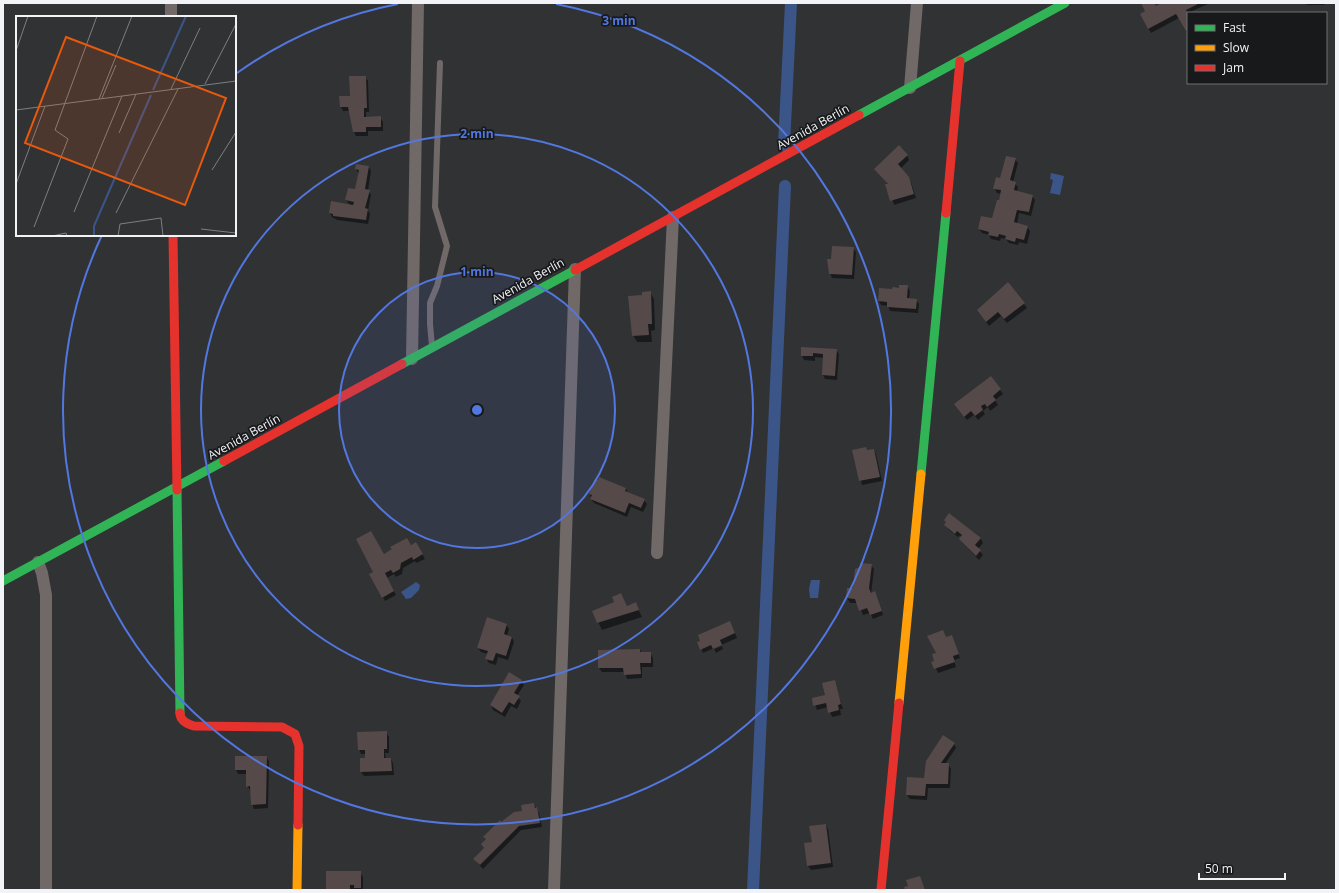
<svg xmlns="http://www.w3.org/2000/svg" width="1339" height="893" viewBox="0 0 1339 893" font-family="'Open Sans',sans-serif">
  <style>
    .water { fill: #3c5588 }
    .shadow { fill: #0007 }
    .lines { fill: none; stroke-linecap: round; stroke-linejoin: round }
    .canal { stroke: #3c5588; stroke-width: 12 }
    .building { fill: #554949 }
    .lane { stroke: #716967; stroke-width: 6 }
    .street { stroke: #716967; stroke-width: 12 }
    .fast { stroke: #30b455; stroke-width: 9 }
    .slow { stroke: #ff9f0a; stroke-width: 9 }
    .jam { stroke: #e5322d; stroke-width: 9 }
    .ring { fill: none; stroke: #5277e0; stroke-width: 2 }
    .labels { text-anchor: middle; stroke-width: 3.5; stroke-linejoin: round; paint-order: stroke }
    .street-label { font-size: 12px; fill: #f1f3f7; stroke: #18191b }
    .inset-river { fill: none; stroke: #3c5588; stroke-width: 2 }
    .inset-road { fill: none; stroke: #7d7f82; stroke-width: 1 }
    .view { fill: #e8590c; fill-opacity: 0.15; stroke: #e8590c; stroke-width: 2 }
    .inset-edge { fill: none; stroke: #f1f3f7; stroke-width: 2 }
    .centre { fill: #5277e0; stroke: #18191b; stroke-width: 2 }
    .ring-label { font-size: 12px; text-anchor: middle; font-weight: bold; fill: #5277e0; stroke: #18191b; stroke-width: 3.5; stroke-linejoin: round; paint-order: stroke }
  </style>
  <rect width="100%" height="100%" fill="#303234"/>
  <path class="water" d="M1051 173 1064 176 1060 195 1050 193 1053 180 1050 179Z
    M811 580H820L818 598H810L809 589Z
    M416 582 420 585 419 590 411 598 406 599 401 592Z"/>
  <path class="shadow" d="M1142 3H1153L1155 7 1163 3H1210L1188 13V34L1179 18 1151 33 1141 15 1147 12Z
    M1306 3H1326L1324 5H1307Z
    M365 77 368 81 369 112H366V118L380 117 383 122V131H368V136H356L354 132 350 111H343L341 107 351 97Z
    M907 155 909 160 900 169 911 182 916 198 894 205 888 184 875 169Z
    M1015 159 1018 163 1013 182 1018 187 1017 192 1032 196 1035 200 1031 216 1019 213 1017 224 1027 227 1030 231 1027 244 1019 242 1018 245 1009 243 1006 239 1001 238 1000 241 991 239 989 235 982 233 979 229 993 220 1001 194 997 193 994 188Z
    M369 167 371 171 368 190 371 195 368 210 370 214 368 224 337 220 332 217 330 213 350 205 346 200 356 190 359 174 356 169Z
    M853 248 856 252 854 279 832 278 830 273 832 260Z
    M907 286 910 291 909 299 916 300 919 304 918 313 890 311 888 306 881 305 879 301Z
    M650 292 654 299 655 330 651 331 652 342H637L633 335 643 296Z
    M1024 304 1027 308 1007 323 1001 316 989 326 978 311Z
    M802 348 836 350 839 354 837 380 825 379 823 375 824 358 815 357V361L804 360 802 356Z
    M991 377 1003 394 995 400 998 405 990 411 988 407 983 411 985 414 978 420 974 415 967 420 958 409Z
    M866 448 868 451 874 450 876 454 882 481 862 485 853 451Z
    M626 489 628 493 644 500 647 504 643 512 631 507 627 517 594 503 591 499 590 493Z
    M950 514 981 539 983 543 978 549 983 555 979 560 963 543 960 539 962 537 960 535 958 537 948 529 946 525Z
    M416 543 425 559 416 563 415 561 403 568 402 574 396 577 394 574 387 578 396 595 385 601 370 575 374 572 384 555Z
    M871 565 874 569 871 594 877 597 883 615 873 619 870 613 863 615 858 603H850L847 598 848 589 854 590Z
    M621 594 627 607 635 603 642 617 602 630 593 611 615 602Z
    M506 624 509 629 507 636 512 637 514 642 508 660 498 657 496 665 489 663 486 658 488 654 481 652 478 648Z
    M732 626 737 638 703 653 701 649Z
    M952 636 960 658 954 660 956 667 938 673 933 662 936 661 937 654Z
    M722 646 723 649 716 653 714 649Z
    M640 650 642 653H650L653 658V667H642V678L627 679 625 672H602L599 668Z
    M521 681 524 685 517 696 521 701 517 709 511 706 505 717 493 710 491 705Z
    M834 681 843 709H840L841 715 832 717 828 707 817 710 813 699 826 695Z
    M386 732 389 737V753H385L386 759H391L393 763 394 775 364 776 361 772 366 759V754H361L359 749Z
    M954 744 956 748 945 764H948L951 769 950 788H928L927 800 910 799 907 795 925 779Z
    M266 757 269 761 268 808 254 809 252 804 251 791 247 786V774H238L236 770Z
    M534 804 539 813 542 827 521 830 483 869 474 859 485 849 482 844 486 840 485 837 501 824Z
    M826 825 828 829 833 867 811 870 808 866 813 842Z
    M360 872 363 877V890H327Z"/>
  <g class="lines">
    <path class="canal" d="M784 145 791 3
      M753 890 785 186"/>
  </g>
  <path class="building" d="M1141 3H1154L1156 6 1161 3H1200L1186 10 1188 15V30L1186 31 1176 14 1148 29 1140 14 1145 11Z
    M349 76H366L367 108H364V117L381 116V127H366V132H353L348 107H340L339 96H350Z
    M899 145 908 155 898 164 909 177 914 194 890 201 885 184H888L874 169Z
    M1006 156 1016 158 1010 180 1016 182 1014 190 1033 195 1029 212 1017 210 1014 222 1028 226 1024 240 1016 238 1015 242 1005 239 1006 236 999 234 998 237 988 235 989 232 978 229 981 216 992 218 997 200H999L1001 190 993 189 996 177 1000 178Z
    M356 164 369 166 365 189 370 190 365 208 368 209 366 220 333 216V214L329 213 331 201 353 205 354 202 345 200 348 188 355 189 359 170 355 169Z
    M832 246 854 247 852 275 829 274 827 259H831Z
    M1008 282 1025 303 1004 319 998 312 986 322 977 310Z
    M899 285H908L907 298 917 299 916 309 887 307V302L878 301 879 288 892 289 893 287 899 288Z
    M651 291 652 324H648L649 335 632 336 628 296 642 295V292Z
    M801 347 837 349 835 376 822 375 823 354 813 353V356H801Z
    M991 376 1001 389 993 396 996 400 987 407 985 404 981 406 983 410 975 416 971 411 964 417 954 404Z
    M866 447 867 450 874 449 880 477 859 481 852 450Z
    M599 477 626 488 625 491 645 499 641 508 629 503 625 513 590 499 592 495 589 494 595 479 598 480Z
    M949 513 981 538 975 545 981 550 976 556 959 539 962 535 957 531 955 534 944 525 946 522 944 520Z
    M371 531 384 554 392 549 390 547 407 538 411 545 416 542 423 554 413 560 412 557 401 563 400 569 393 573 391 570 385 573 394 591 382 598 369 574 373 572 356 539Z
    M860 563 872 564 869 588 871 593 875 591 882 611 870 615 867 608 859 611 855 599 846 598 847 588H853L855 569 860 567Z
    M621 593 627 606 636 602 639 610 597 623 592 611 614 602 612 597Z
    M487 617 507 624 504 634 512 637 506 656 496 653 493 661 485 659 488 651 477 648Z
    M730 621 735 633 720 640 722 645 713 649 711 645 700 650 697 642 700 641 698 635Z
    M943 630 946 637 952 635 959 654 953 656 955 662 934 669 931 662 934 661 932 654 936 653 927 636Z
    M640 649V652H651V663H640L641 674 624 675 623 668H598V650Z
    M509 672 522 680 514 693 520 696 514 705 509 702 502 713 490 705Z
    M835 680 841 704 838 705 839 710 828 713 826 703 813 706 812 698 825 695 822 683Z
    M387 731V749H384V758H391L392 771 360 772V758H365V750H358L357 732Z
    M943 735 955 743 941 763H949L948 784H926L925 796 906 795 907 777 924 778 926 761Z
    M235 756H267L266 804 251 805 250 786 246 787V770H235Z
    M534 803 535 808 537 807 540 823 519 826 480 865 473 859 484 848 481 844 486 839 483 837 500 820 501 822 514 812 522 811 521 805Z
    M826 824 831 863 807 866 804 843 812 842 809 826Z
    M326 871H361V888H354V885H350V890H326Z
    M920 876 925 890H905L904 887 908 886 906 880Z"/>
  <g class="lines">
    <path class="lane" d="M432 346 430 324V303L437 286 447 246 435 207 440 63"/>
    <path class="street" d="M171 3V17
      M910 88 917 3
      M412 359 418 3
      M657 553 673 217
      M38 562 42 573 46 595V890
      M554 890 575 269"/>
    <path class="fast" d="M859 115 1065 3
      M402 364 575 270
      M921 474 946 213
      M177 490 180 713
      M3 581 224 461"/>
    <path class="slow" d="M899 703 921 474
      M297 890 298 825"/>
    <path class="jam" d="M946 213 960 61
      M173 235 177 490
      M575 270 859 115
      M224 461 402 364
      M180 713C180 721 187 724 194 726L282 727 295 734 299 746 298 825
      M881 890 899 703"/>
  </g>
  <circle cx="477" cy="410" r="138" fill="#5277e0" fill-opacity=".12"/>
  <g class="ring">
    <circle cx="477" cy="410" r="138"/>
    <circle cx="477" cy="410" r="276"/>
    <path d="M237 73A414 414 0 0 1 398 4M556 4A414 414 0 1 1 102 235"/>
  </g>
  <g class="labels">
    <g class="street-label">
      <text transform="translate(813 127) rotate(-29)" y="4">Avenida Berlín</text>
      <text transform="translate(528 281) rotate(-29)" y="4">Avenida Berlín</text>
      <text transform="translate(244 437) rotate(-29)" y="4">Avenida Berlín</text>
    </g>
  </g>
  <g transform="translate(16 16)">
    <rect width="220" height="220" fill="#303234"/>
    <path class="inset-river" d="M137 74 170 0M78 220V210L135 79"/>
    <path class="inset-road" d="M0 35 12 0M189 68 220 8M155 73 184 12M86 82 100 49M83 83 116 0M0 94 220 65M103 117 120 78M196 154 220 116M0 168 29 90M58 196 106 80M100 197 162 73M18 211 52 123 39 114 81 0M185 213 220 217M36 220 50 217 51 220M102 220 104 208 145 202 147 220"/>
    <path class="view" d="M50 21 210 82 169 189 9 127Z"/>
    <rect width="220" height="220" class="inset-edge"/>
  </g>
  <circle cx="477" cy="410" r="6" class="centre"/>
  <g class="ring-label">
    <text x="619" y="25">3 min</text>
    <text x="477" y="138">2 min</text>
    <text x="477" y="276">1 min</text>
  </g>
  <rect width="1339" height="893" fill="none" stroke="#f1f3f7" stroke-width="8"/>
  <rect x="1187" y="12" width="140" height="72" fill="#18191b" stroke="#6f7073"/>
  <rect x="1195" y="25" width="20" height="6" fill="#30b455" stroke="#6f7073"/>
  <text x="1223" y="32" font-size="12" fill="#f1f3f7">Fast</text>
  <rect x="1195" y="45" width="20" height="6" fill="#ff9f0a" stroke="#6f7073"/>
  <text x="1223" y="52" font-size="12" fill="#f1f3f7">Slow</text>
  <rect x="1195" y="65" width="20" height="6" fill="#e5322d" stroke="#6f7073"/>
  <text x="1223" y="72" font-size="12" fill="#f1f3f7">Jam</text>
  <path d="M1199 873v6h86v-6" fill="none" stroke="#f1f3f7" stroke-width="2"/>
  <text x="1205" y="873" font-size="12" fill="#f1f3f7" stroke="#18191b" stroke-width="3" paint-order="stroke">50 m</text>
</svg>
